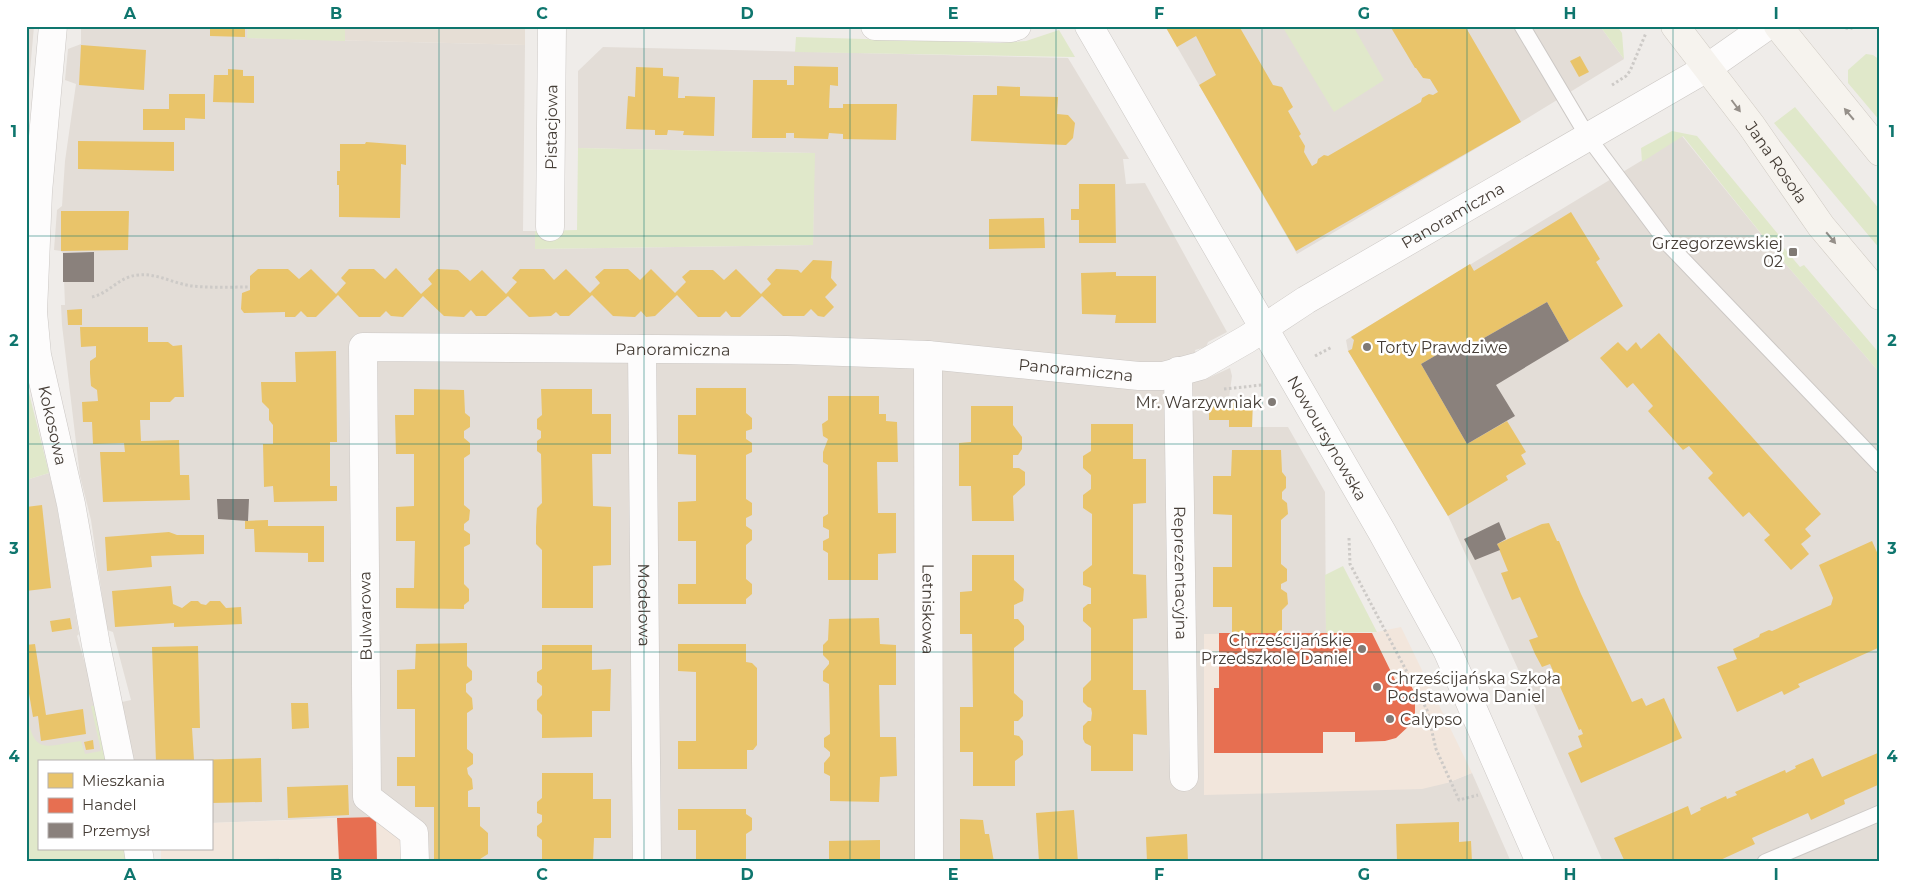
<svg xmlns="http://www.w3.org/2000/svg" width="1906" height="888" viewBox="0 0 1906 888" font-family="Montserrat,sans-serif">
  <style>
    .residential { fill: #e3ddd7 }
    .commercial { fill: #f2e6dc }
    .education { fill: #e6ded5 }
    .green { fill: #e0e8ca }
    .homes { fill: #e9c46a }
    .shops { fill: #e76f51 }
    .industry { fill: #8a817c }
    .lines { fill: none; stroke-linecap: round; stroke-linejoin: round }
    .lane-casing { stroke: #ccc8c5; stroke-width: 17 }
    .street-casing { stroke: #ccc8c5; stroke-width: 29 }
    .secondary-casing { stroke: #cec9c1; stroke-width: 29 }
    .path { stroke: #cdcac7; stroke-width: 3; stroke-dasharray: 2.5 2.5; stroke-linecap: butt }
    .lane { stroke: #fdfcfc; stroke-width: 15 }
    .street { stroke: #fdfcfc; stroke-width: 28 }
    .secondary { stroke: #f6f3ee; stroke-width: 28 }
    .oneway { fill: #958f89 }
    .grid { fill: none; stroke: #0f766e; stroke-width: 1; stroke-opacity: 0.55 }
    .poi-dot { fill: #807a75; stroke: #fff; stroke-width: 2 }
    .labels { text-anchor: middle; stroke-width: 5; stroke-linejoin: round; paint-order: stroke }
    .street-label { font-size: 16px; fill: #453d36; stroke: #fff }
    .poi-label { font-size: 16px; fill: #453d36; stroke: #fff; text-anchor: end }
    .neatline { fill: none; stroke: #0f766e; stroke-width: 2 }
    .grid-label { font-size: 16px; text-anchor: middle; font-weight: bold; fill: #0f766e }
  </style>
  <rect width="100%" height="100%" fill="#efece9"/>
  <path class="residential" d="M26 26H34L26 117Z
    M81 26H248L247 38 525 45 523 231H535L536 249 813 245 814 153 578 148V71L603 47 1068 58 1129 159H1123L1126 184 1145 183 1227 332 1208 342 1206 347 1195 350 1200 366 1208 378 1230 368 1232 376 1229 398H1253L1252 427H1288L1325 492 1326 633H1232L1447 783 1472 773 1511 862H406L337 818 211 823V762H134L122 702 131 700 113 632 107 630 91 520 80 476 62 325 61 305H65L63 253 61 251 54 250 57 210 62 206 65 161 76 84 65 80 68 49 81 44Z
    M1165 26H1600L1624 59 1521 122 1297 254Z
    M1682 136 1783 261 1880 373V862H1603L1523 680 1448 516 1348 351 1346 340Z
    M49 473 56 502 79 634 77 636 97 705 103 762H39V849L110 862H26V480Z
    M279 858 280 862H161Z"/>
  <path class="commercial" d="M1401 627 1472 773 1447 783 1422 789 1204 795V634L1372 633Z
    M376 817 405 841 406 862H280L279 858 161 862V849H211V823Z"/>
  <path class="education" d="M248 26H525V45L247 38Z"/>
  <path class="green" d="M248 26H345V41L247 38Z
    M1282 26H1353L1384 80 1334 112Z
    M1600 26H1617L1622 33 1624 59Z
    M1059 30 1075 57 795 52 796 37 1000 43 1026 41Z
    M1866 54 1873 55 1880 60V121L1848 83V70Z
    M1795 107 1880 210V249L1774 123Z
    M1672 131 1697 136 1782 239 1779 242 1800 267 1804 265 1880 354V373L1783 261 1683 136 1642 162 1641 148Z
    M578 148 815 153 813 245 535 249V231L577 230Z
    M26 381 49 473 26 480Z
    M1343 566 1377 632 1326 633 1325 575Z
    M97 705 110 762H39V849H126L127 859 110 862H26V712C35 756 43 746 81 741L85 754 101 751 91 706Z"/>
  <path class="homes" d="M210 26H245V37L210 36Z
    M1165 26H1239L1273 85 1282 87 1293 107 1288 111 1301 134 1299 136 1305 146 1304 152 1312 166 1317 163 1318 159 1324 155 1328 156 1421 102 1422 98 1429 94 1433 95 1438 92 1430 79 1423 78 1416 68H1415L1390 26H1465L1521 122 1296 251 1199 85 1216 75 1196 36 1177 47Z
    M81 45 146 50 144 90 79 85Z
    M1580 56 1589 72 1579 77 1570 61Z
    M794 66 838 67V86L830 85 829 108H843V104H897L896 140 843 139V134L829 133 828 139 794 138V133H786V138H752L753 80H787V85H794Z
    M636 67 663 68V76L679 77 678 98H685V96L715 97 714 136 683 135 684 131 668 130 667 135H655V130L626 129 628 96 635 97Z
    M228 69 243 70V76H254V103L213 102 214 75H228Z
    M997 86 1020 87V96L1058 97 1057 114 1068 115 1075 123 1073 138 1066 145 971 141 973 95H997Z
    M169 94H205V119L185 118V130H143V109H169Z
    M78 141 174 142V171L78 169Z
    M366 142 406 145V165L401 164 400 218 339 217V185H337V171H340V144H365Z
    M1079 184H1115L1116 243H1079V220H1071V209H1079Z
    M61 211H129L128 250 61 251Z
    M1571 212 1600 259 1596 262 1623 306 1569 341 1547 302 1463 350 1459 342 1421 364 1467 444 1507 421 1526 452 1521 455 1526 464 1506 476 1508 480 1448 516 1348 351 1352 349 1354 340 1351 337 1470 264 1474 271Z
    M1044 218 1045 248 989 249V219Z
    M813 260 832 261 831 278 837 285 825 297 834 307 824 317 818 316 811 309 804 316H783L762 296 740 317H731L726 311 720 317H698L677 295 655 316 646 317 641 311 635 317 613 316 592 295 569 316H560L556 312 551 316 529 317 508 296 486 316H476L471 310 464 317 444 316 423 296 403 317 391 316 386 311 380 317H359L338 295 316 317H307L301 311 295 317H285V312L244 313 241 309 242 293 250 290V276L258 269H288L299 279 311 269 336 294 346 283 341 278 349 269H374L385 279 396 268 421 294 432 284 428 279 437 269 458 270 470 281 482 270 506 294 517 282 512 278 520 269H544L554 280 566 269 590 293 600 283 595 277 604 269H628L640 280 651 269 675 293 686 282 682 277 690 270H713L724 280 736 269 761 294 771 284 767 279 776 269 798 270 801 273Z
    M1116 272V276H1156V323H1115L1116 315 1082 314 1081 273Z
    M82 309V325H68L67 310Z
    M80 327H148V342H168L173 346 182 345 184 397H175L170 402H150V420H140L141 441 179 440 180 475H189L190 500 103 502 100 452H125L124 443 93 444 92 422H83L82 402 98 401 97 390 91 386 90 373V361L96 357V346L81 347Z
    M1659 333 1821 514 1805 529 1811 536 1801 544 1809 554 1791 570 1764 540 1770 535 1749 512 1743 517 1708 478 1713 473 1689 446 1683 450 1648 411 1653 406 1633 383 1627 388 1600 358 1618 342 1627 351 1636 342 1641 349Z
    M336 351 337 442H330V486H337V501L274 502 273 486 264 487 263 444H273V425L269 420V409L262 402 261 382H296L295 352Z
    M696 388H746V413L752 418V429L746 431V439L752 443V452L746 455V499L752 503V515L746 518V526L752 530V540L746 545V579L752 584V594L746 599V604H678V584H696V541H678V502L696 501V455L678 454V415H696Z
    M414 389 464 390 465 413 470 417V427L464 431V438L470 443V454L464 458V505L470 510 469 520 464 524V530L470 534V544L464 547V584L469 589V601L464 605V609L396 608V588H414L415 541H396V507L414 506V454H396L395 415H414Z
    M541 389H592V414H611V454H592L593 506 611 507V565L593 566V608H542V550L536 544V527L537 508 542 503 541 454 537 451V441L541 438V431L537 429V419L542 415Z
    M828 396H879V414H886V421L897 422 898 462H877L878 513H896V553L878 554V580H828V553L823 550V541L829 538V530L823 527V517L828 514V465L823 462V452L828 439 823 436 822 424 828 420Z
    M1229 398H1253L1252 427H1229V420H1209V402H1229Z
    M971 406H1013V425L1022 437V449L1018 455H1013V468H1019L1025 472V485L1013 496 1014 521H972L971 486H959V443L971 442Z
    M1091 424H1133V459H1146V503L1133 504V574L1146 575 1147 618 1133 619V690H1146L1147 735 1133 734V771H1091V746L1085 743 1083 739V726L1088 721H1091L1092 713 1091 708 1088 707 1083 702V688L1091 680V628L1083 621V608L1088 604H1091V588L1083 585V572L1092 565V514L1083 508V495L1091 489V475L1083 468V456L1091 451Z
    M1232 450H1281L1282 472 1286 477V488L1282 492V499L1287 503 1288 514 1281 520V564L1287 569V581L1281 584V589L1287 593 1288 604 1282 610V633H1232V607H1213V567H1232V515L1213 514V476H1231Z
    M42 505 51 588 26 591V507Z
    M268 520V526H324V562H308V553L255 552 254 529H245V521Z
    M1549 523 1557 541H1559L1581 594 1632 702 1642 698 1646 706 1664 698 1682 738 1581 783 1568 753 1582 747 1578 736 1583 734 1581 729 1579 730 1550 664 1542 667 1535 654 1529 640 1538 637 1520 597 1512 600 1507 588 1501 573 1508 571 1497 544 1542 524Z
    M169 532 177 535H204V554L151 556 152 567 107 571 105 537Z
    M1872 541 1880 559V647L1798 684 1800 687 1784 695 1782 691 1737 712 1717 667 1737 659 1733 649 1759 637 1760 634 1769 630 1772 631 1831 605 1833 598 1819 565Z
    M972 555H1014V580L1024 589 1023 601 1014 605V619H1018L1024 626V640L1014 648V693L1023 701V716L1018 721H1014V735L1019 736 1023 741V755L1015 761V786H973V752H960V707H973L972 634H960V592L972 591Z
    M171 586 173 604 182 608 191 601H198L201 604 206 605 210 601H220L226 608 241 607 242 624 174 627V623L115 627 112 591Z
    M70 618 72 629 52 632 50 621Z
    M879 618 880 644 896 645V685H879L880 737H896L897 776 880 777 879 802 830 801V776L824 773V763L830 756V752L824 747V738L830 734 829 684 823 681V671L829 664V661L823 655V645L828 640 829 619Z
    M467 643V666L472 671V680L466 684V692L472 698 473 709 467 713V749L473 754V764L467 768 468 774 472 779 473 789 468 791V807H480V826L488 833V854L480 859V862H434V807H415V786H397V757H415V709H397V670L415 669 416 644Z
    M35 644 46 715 83 709 86 734 41 741 38 716 33 717 26 676V645Z
    M678 644H746V662L752 663 757 668V745L753 750H747V769H678V741H696V672L678 671Z
    M542 645H592V670L611 669 610 711H592V737L542 738V715L537 710V700L542 695V686L537 682V672L542 669Z
    M198 646 200 728H192L194 760 261 758 262 802 211 803V762H156L152 647Z
    M291 703H308L309 728 292 729Z
    M93 740 94 749 86 750 84 742Z
    M1880 752V784L1844 800 1845 804 1811 820 1808 813 1752 838 1755 844 1716 862H1625L1614 838 1688 806 1691 815 1701 810 1700 808 1726 796 1727 799 1737 795 1735 792 1785 770 1786 773 1796 768 1795 766 1813 758 1822 777Z
    M542 773H593V799H611V838H594L593 862H542V840L537 836V826L542 822V815L537 813V802L542 798Z
    M348 785 349 815 288 818 287 787Z
    M678 809H746V814L752 818V830L746 834V862H696V830H678Z
    M1074 810 1078 862H1039L1036 813Z
    M960 819 983 820 985 834H989L994 862H960Z
    M1459 822V842L1471 841 1472 862H1397L1396 824Z
    M1187 834 1188 862H1147L1146 837Z
    M880 840V862H829V841Z"/>
  <path class="shops" d="M1219 633H1372L1397 684 1408 679 1410 683 1415 694V715L1410 725 1396 738 1385 741 1355 742V732H1323V753H1214V688H1219Z
    M376 817 377 862H339L337 818Z"/>
  <path class="industry" d="M94 252V282H63V253Z
    M1547 302 1569 341 1496 385 1515 416 1467 444 1421 364 1459 342 1463 350Z
    M217 499H249L248 521 218 519Z
    M1499 522 1506 539 1497 544 1500 550 1475 560 1464 539Z"/>
  <g class="lines">
    <g class="lane-casing">
      <path id="lane" d="M1522 26 1588 137 1668 244 1880 465
        M1765 862 1880 813"/>
    </g>
    <g class="street-casing">
      <g id="street">
        <path id="s1" d="M53 26 38 192 33 312 37 355 71 504 96 645 120 762"/>
        <path d="M875 26 1011 28 1017 26"/>
        <path id="s2" d="M1089 26 1382 532 1447 650 1540 862"/>
        <path id="s3" d="M550 227 552 26"/>
        <path id="s4" d="M642 349 647 862"/>
        <path id="s5" d="M928 355 929 862"/>
        <path id="s6" d="M1178 371 1184 777"/>
        <path d="M138 849 140 862"/>
        <path id="s7" d="M415 862 414 833 367 797 363 347 787 350 928 355 1139 376H1163L1200 366 1247 339 1306 300 1707 68 1767 26"/>
      </g>
    </g>
    <g class="secondary-casing">
      <g id="secondary">
        <path id="s8" d="M1675 26 1751 125 1821 226 1880 296"/>
        <path d="M1778 26 1880 152"/>
      </g>
    </g>
    <path class="path" d="M1841 26 1849 29 1857 26
      M1612 85 1626 76 1630 71 1646 33
      M92 297C110 293 119 276 139 275 157 273 175 284 192 286 211 288 231 287 250 287
      M1315 356 1332 347
      M1224 389 1262 385
      M1349 538 1350 564 1427 710 1436 749 1459 800 1478 795"/>
    <use href="#lane" class="lane"/>
    <use href="#street" class="street"/>
    <use href="#secondary" class="secondary"/>
  </g>
  <defs><path id="oneway-solid" d="M-6-.8H1V-3.2L6.5 0L1 3.2V.8H-6Z" transform="scale(1.25)"/></defs>
  <g class="oneway">
    <use href="#oneway-solid" transform="translate(1736 106) rotate(53)"/>
    <use href="#oneway-solid" transform="translate(1849 114) rotate(-130)"/>
    <use href="#oneway-solid" transform="translate(1831 238) rotate(50)"/>
  </g>
  <path class="grid" d="M233 26V862M439 26V862M644 26V862M850 26V862M1056 26V862M1262 26V862M1467 26V862M1673 26V862M26 236H1880M26 444H1880M26 652H1880"/>
  <g class="poi-dot">
    <rect x="1788" y="247" width="10" height="10" rx="2.5"/>
    <circle cx="1367" cy="347" r="5"/>
    <circle cx="1272" cy="402" r="5"/>
    <circle cx="1362" cy="649" r="5"/>
    <circle cx="1377" cy="687" r="5"/>
    <circle cx="1390" cy="719" r="5"/>
  </g>
  <g class="labels">
    <g class="street-label">
      <text dy="6" stroke="none"><textPath href="#s3" startOffset="100">Pistacjowa</textPath></text>
      <text dy="6" stroke="none"><textPath href="#s8" startOffset="170">Jana Rosoła</textPath></text>
      <text dy="6" stroke="none"><textPath href="#s7" startOffset="1672">Panoramiczna</textPath></text>
      <text dy="6" stroke="none"><textPath href="#s7" startOffset="848">Panoramiczna</textPath></text>
      <text dy="6" stroke="none"><textPath href="#s7" startOffset="1252">Panoramiczna</textPath></text>
      <text dy="6" stroke="none"><textPath href="#s1" startOffset="402">Kokosowa</textPath></text>
      <text dy="6" stroke="none"><textPath href="#s2" startOffset="476">Nowoursynowska</textPath></text>
      <text dy="6" stroke="none"><textPath href="#s6" startOffset="202">Reprezentacyjna</textPath></text>
      <text dy="6" stroke="none"><textPath href="#s4" startOffset="256">Modelowa</textPath></text>
      <text dy="6" stroke="none"><textPath href="#s5" startOffset="254">Letniskowa</textPath></text>
      <text transform="translate(365 616) rotate(-91)" y="6">Bulwarowa</text>
    </g>
    <g class="poi-label">
      <text x="1783" y="249">Grzegorzewskiej<tspan x="1783" dy="18">02</tspan></text>
      <text x="1377" y="353" text-anchor="start">Torty Prawdziwe</text>
      <text x="1262" y="408">Mr. Warzywniak</text>
      <text x="1352" y="646">Chrześcijańskie<tspan x="1352" dy="18">Przedszkole Daniel</tspan></text>
      <text x="1387" y="684" text-anchor="start">Chrześcijańska Szkoła<tspan x="1387" dy="18">Podstawowa Daniel</tspan></text>
      <text x="1400" y="725" text-anchor="start">Calypso</text>
    </g>
  </g>
  <rect width="1906" height="888" fill="none" stroke="#ffffff" stroke-width="55"/>
  <rect x="38" y="760" width="175" height="90" fill="#ffffff" stroke="#b5b1af"/>
  <rect x="48" y="773" width="25" height="15" fill="#e9c46a" stroke="#b5b1af"/>
  <text x="82" y="786" font-size="15" fill="#453d36">Mieszkania</text>
  <rect x="48" y="798" width="25" height="15" fill="#e76f51" stroke="#b5b1af"/>
  <text x="82" y="810" font-size="15" fill="#453d36">Handel</text>
  <rect x="48" y="823" width="25" height="15" fill="#8a817c" stroke="#b5b1af"/>
  <text x="82" y="836" font-size="15" fill="#453d36">Przemysł</text>
  <rect x="28" y="28" width="1850" height="832" class="neatline"/>
  <g class="grid-label">
    <text x="130" y="19">A</text>
    <text x="336" y="19">B</text>
    <text x="542" y="19">C</text>
    <text x="747" y="19">D</text>
    <text x="953" y="19">E</text>
    <text x="1159" y="19">F</text>
    <text x="1364" y="19">G</text>
    <text x="1570" y="19">H</text>
    <text x="1776" y="19">I</text>
    <text x="14" y="137">1</text>
    <text x="1892" y="137">1</text>
    <text x="14" y="346">2</text>
    <text x="1892" y="346">2</text>
    <text x="14" y="554">3</text>
    <text x="1892" y="554">3</text>
    <text x="14" y="762">4</text>
    <text x="1892" y="762">4</text>
    <text x="130" y="880">A</text>
    <text x="336" y="880">B</text>
    <text x="542" y="880">C</text>
    <text x="747" y="880">D</text>
    <text x="953" y="880">E</text>
    <text x="1159" y="880">F</text>
    <text x="1364" y="880">G</text>
    <text x="1570" y="880">H</text>
    <text x="1776" y="880">I</text>
  </g>
</svg>
